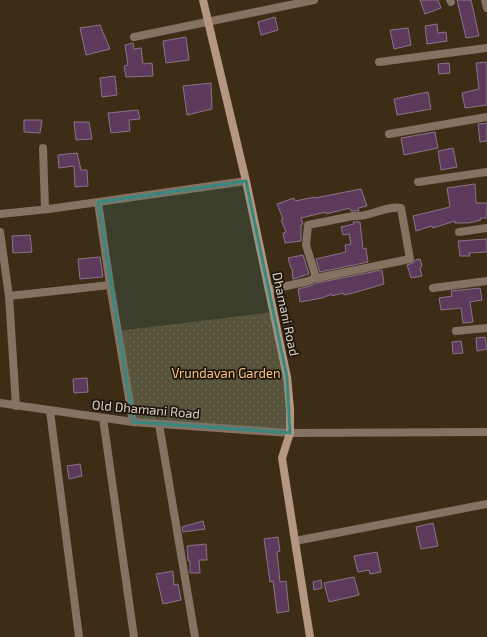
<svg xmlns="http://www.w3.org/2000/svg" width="487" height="637" viewBox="0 0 487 637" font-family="'Exo 2',sans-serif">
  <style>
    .park { fill: url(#park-dots) }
    .building { fill: #5d3a5c; stroke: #8b748a }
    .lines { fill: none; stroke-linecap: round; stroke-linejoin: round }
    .street { stroke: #857263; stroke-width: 8 }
    .secondary { stroke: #b59680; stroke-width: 8 }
    .marked { fill: #38887f; fill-opacity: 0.2; stroke: #38887f; stroke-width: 3; stroke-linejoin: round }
    .labels { text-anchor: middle; stroke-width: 3.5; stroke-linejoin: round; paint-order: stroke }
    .street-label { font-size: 13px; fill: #dbd0c3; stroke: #1e160d }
    .park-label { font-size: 13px; fill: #fcc585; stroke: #1e160d }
  </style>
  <defs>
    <pattern id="park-dots" width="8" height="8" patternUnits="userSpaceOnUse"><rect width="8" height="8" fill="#5f472b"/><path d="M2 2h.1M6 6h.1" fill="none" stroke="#756048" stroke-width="1.8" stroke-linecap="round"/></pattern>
  </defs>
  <rect width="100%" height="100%" fill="#3d2c16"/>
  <path class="park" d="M274 312 290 433 133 422 117 331Z"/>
  <path class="building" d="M420 0H438L441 8 425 14Z
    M457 0H471L479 36 466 38Z
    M275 17 278 30 261 35 258 22Z
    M437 24 438 33 446 32 447 41 427 44 425 26Z
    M100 25 110 49 86 55 80 28Z
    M408 28 411 45 394 49 390 30Z
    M186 37 189 60 166 63 163 41Z
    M133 43 134 49 141 48 143 64 152 63 153 76 126 77 124 66 128 65 125 45Z
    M487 62V105L465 108 462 93 479 89 476 63Z
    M449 63 450 73 439 74 438 64Z
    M115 76 117 95 102 97 100 78Z
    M211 83 212 109 187 115 183 86Z
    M428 92 431 109 397 115 394 99Z
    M138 110 140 119 129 120 130 131 111 133 108 113Z
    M24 120H42L40 133 24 132Z
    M74 122H89L92 139 76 140Z
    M487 123V141L480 142 478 124Z
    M435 132 438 148 404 155 401 138Z
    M453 148 457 167 441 170 438 151Z
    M77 153 81 170H87L88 186 75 187 74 166 59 168 58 155Z
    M475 184 476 203H487V218H480L481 220 469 223H455V221L433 228 432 226 416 231 413 216 450 207 447 188Z
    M361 189 367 206 358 208 359 211H351L350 208 326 214V212L301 218 303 224 301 225V241L285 243 283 233 286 232 281 220 283 219 277 204 294 198 295 201 315 197V198Z
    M353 222H360L363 249 366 248 368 262 320 272 316 259 346 252 345 245 351 244 349 234 343 235 341 227 354 224Z
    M30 235 32 252 13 253 12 236Z
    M487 239V252L469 253 470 256H460L458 241Z
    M303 255 309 274 293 279 292 268H291L288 258Z
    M100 257 103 277 80 279 78 259Z
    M420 259 422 265 420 269 422 276 411 278 407 265 413 263 415 260Z
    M382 270 384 284 353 293 344 295 343 293 332 296V294L322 298 300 302 298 289 310 286 316 283Z
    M480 288 482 300 470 302 473 322 463 323 461 308 441 310 439 298 452 296 451 291Z
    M485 337 487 349 477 351 476 338Z
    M461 341 463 353 453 354 452 342Z
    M87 378 88 392 74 393 73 379Z
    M80 464 82 476 69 479 67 466Z
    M203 521 205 529 183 532 182 527Z
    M433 523 438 546 421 549 416 527Z
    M278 537 280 551 277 552 280 582 286 581 289 611 277 613 273 581 270 582 264 539Z
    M206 544 207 560H199L200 573H190V561H188L187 546Z
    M377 552 381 572 370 574 369 570 358 572 354 556Z
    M173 571 174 585 178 584 181 600 163 604 156 574Z
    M354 577 359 595 329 602 324 583Z
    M321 580 322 588 314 590 313 582Z"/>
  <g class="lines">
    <path class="street" d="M450 0 451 2
      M485 0 487 8
      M134 37 314 0
      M379 62 487 48
      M389 134 487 117
      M43 148 45 209
      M418 182 487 172
      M98 202 110 285 133 422
      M0 214 49 209 246 181
      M0 232 9 296 110 285
      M459 232 487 228
      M433 288 487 281
      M269 290 309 281 316 277 306 245 308 225 353 216C370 218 385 205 401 208L410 259 317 278
      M9 296 16 406
      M456 331 487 328
      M0 403 133 422 290 433 487 432
      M50 411 79 637
      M103 418 134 637
      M159 424 195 637
      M295 541 487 504"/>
    <path class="secondary" d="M203 0 246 181 287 377 290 408V433L282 458 310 637"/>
  </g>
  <path class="marked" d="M246 181 287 377 290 433 133 422 98 202Z"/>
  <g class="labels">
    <g class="street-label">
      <text transform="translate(286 314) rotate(78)" y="5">Dhamani Road</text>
      <text transform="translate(146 409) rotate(5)" y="5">Old Dhamani Road</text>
    </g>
    <g class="park-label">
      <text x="226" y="378">Vrundavan Garden</text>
    </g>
  </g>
</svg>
